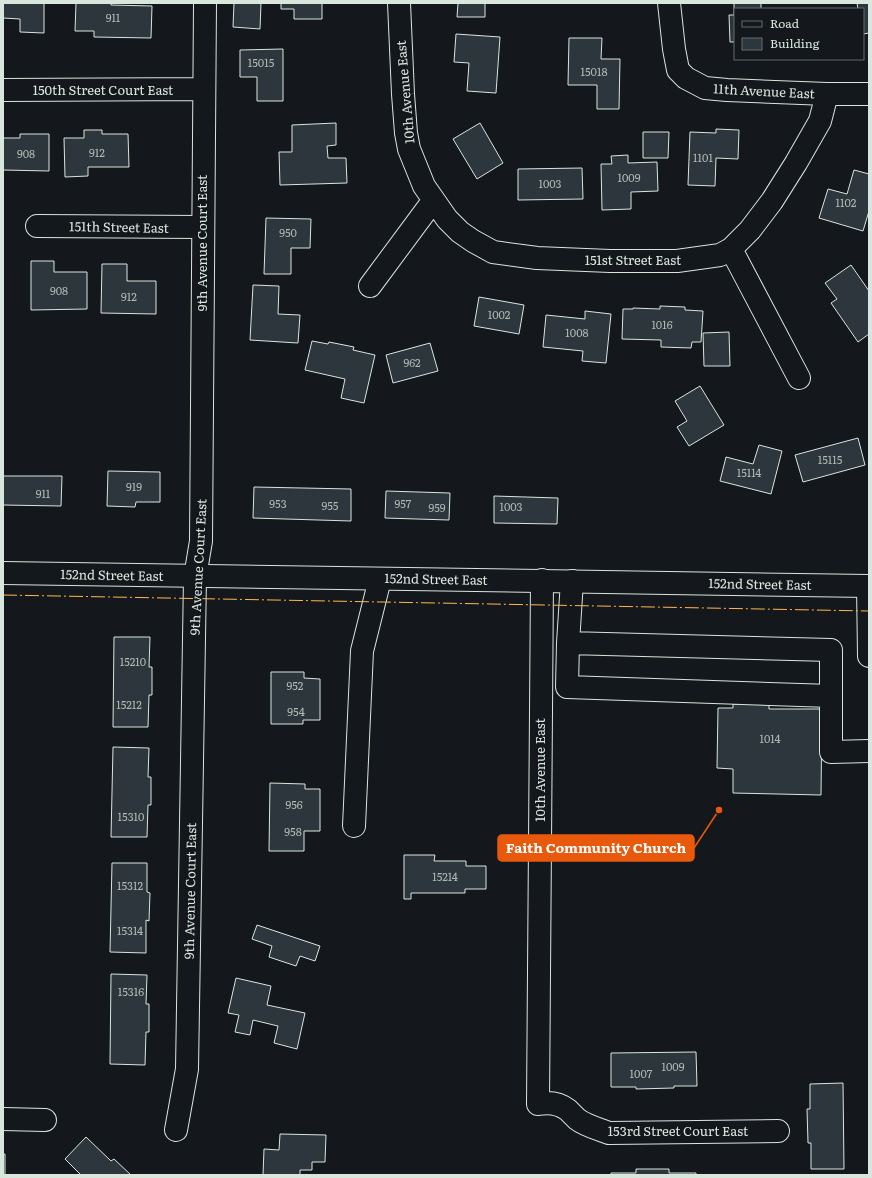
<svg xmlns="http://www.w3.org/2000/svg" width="872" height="1178" viewBox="0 0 872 1178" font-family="Literata,serif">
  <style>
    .building { fill: #2c363c; stroke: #d8e6dc }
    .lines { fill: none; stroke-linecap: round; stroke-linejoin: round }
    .minor-casing { stroke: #d8e6dc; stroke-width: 24 }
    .major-casing { stroke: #d8e6dc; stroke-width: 24 }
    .minor { stroke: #14181c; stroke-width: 22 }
    .major { stroke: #14181c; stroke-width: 22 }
    .power { stroke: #ffb74d; stroke-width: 1; stroke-dasharray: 14 3 2 3; stroke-linecap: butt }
    .labels { text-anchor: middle; stroke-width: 3; stroke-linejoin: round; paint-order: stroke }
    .number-label { font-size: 11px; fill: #adbab4 }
    .street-label { font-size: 13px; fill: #d8e6dc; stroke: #14181c }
    .leader { fill: none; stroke: #e8590c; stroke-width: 1.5 }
    .callout-dot { fill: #e8590c; stroke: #14181c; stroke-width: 1.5 }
    .callout { fill: #e8590c; stroke: #e8590c; stroke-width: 1.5 }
    .callout-label { font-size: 14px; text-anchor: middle; font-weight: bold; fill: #fff }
  </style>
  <rect width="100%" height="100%" fill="#14181c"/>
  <path class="building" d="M3 3H44V33L20 32V19L3 18Z
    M76 3H111V5L152 6 151 38 94 37V31H75Z
    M234 3H261L260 29 233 27Z
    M281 3H322V19H294V9H281Z
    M458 3H485V17H457Z
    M734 3H761V9H735V42H730L729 15H734Z
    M857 3H869V33L863 34V9H858Z
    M456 34 500 37 496 93 467 91 469 63 454 62Z
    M569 38H602L601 59H620L619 109H597V85H568Z
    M283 49V101H257V77H240V50Z
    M336 123V145L327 146 328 158H346L347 183 280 185 279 152H292V125Z
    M480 123 503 163 477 179 453 139Z
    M716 129 739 130 738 159 716 158 715 186 688 185 690 132 716 133Z
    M84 130H102V134H128L129 167H88V176L65 177 64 138H84Z
    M643 132H669L668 158H643Z
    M20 134H49V171L3 170V138H20Z
    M628 155V163L657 162 658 191 631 192V209L602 210 601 164H612L611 156Z
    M582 168 583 199 518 200V169Z
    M854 170 869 174V211L863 231 819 218 828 189 847 194Z
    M266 218 311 219 310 248H291V274H264Z
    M31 261H54V272H87V309L31 310Z
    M102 264H127V281H156V314L101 313Z
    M851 265 869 291V334L858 342 831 303 837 299 825 283Z
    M253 285 279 286 278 314 300 315 298 343 250 340Z
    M479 297 524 305 519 334 474 326Z
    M660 306 685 307V310L703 311 701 342H692L691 348 661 347V340L622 339 623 309H633V308L660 309Z
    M585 311 611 314 606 363 582 361 583 351 543 347 546 315 585 319Z
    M729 332 730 366H704L703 333Z
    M312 341 328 344 329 342 354 347 353 350 375 355 364 403 341 398 345 379 305 370Z
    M430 343 438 371 393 383 386 355Z
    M700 386 724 425 689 446 677 427 687 421 675 401Z
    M858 438 865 465 803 482 795 455Z
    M759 445 782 451 771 494 720 481 726 457 753 464Z
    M108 471 160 472V502H136L135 507 107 506Z
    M3 476H62L61 506 3 505Z
    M254 487 351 489V521L253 518Z
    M386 491 450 493 449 520 385 518Z
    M494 496 558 498 557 524 494 523Z
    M114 637H150L149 667H152V695H149L148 727H113Z
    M271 672H304V678L320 679V720H303V724H271Z
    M733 704H769V709H822L821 795 733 793V769L717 768 718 708H733Z
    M113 747 149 748 148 777H151V805H148L147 837H111Z
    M270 783 305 784V789H320V831H304V851H269Z
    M404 855H435L434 861H466V866H486V889H465V893H411V899H404Z
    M112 863H147V892L150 893 149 921 146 920V953L110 952Z
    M257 925 320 946 315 961 300 956 296 966 269 957 272 946 252 939Z
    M111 974 147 975 146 1004H149V1032H146L145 1065 110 1064Z
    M236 978 271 986 267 1005 305 1013 297 1049 274 1043 278 1026 253 1020 250 1035 235 1032 239 1015 228 1013Z
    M696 1052 697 1086H674V1088L636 1089V1087H611V1053Z
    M843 1083 844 1169H811V1143H808L807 1109H810V1084Z
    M280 1134 326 1135 325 1162H312V1170H300V1175H263L264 1149 279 1150Z
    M86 1137 111 1161 114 1159 131 1175H81L65 1159Z
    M3 1154H5V1175H3Z
    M636 1169H669V1173H696V1175H611V1173H636Z"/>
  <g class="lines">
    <g class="minor-casing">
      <path id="minor" d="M399 3 403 94 406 133 409 149 424 186 447 219 460 232 473 241 493 252 537 258 610 261H677L720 255 731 249 750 230 772 201 796 163 820 121 827 94
        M669 3 674 49 678 70 686 78 705 88 727 90 827 94H869
        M3 90 204 89
        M37 226 202 227
        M731 249 799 378
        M370 286 433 201
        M542 580 538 1104C549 1102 559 1103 568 1110 571 1113 574 1116 577 1119 586 1126 599 1129 609 1133L778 1131
        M868 586 869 656
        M568 643 831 650V696L567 687 568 643 572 581
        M831 696V752L869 751
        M354 826 362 651 380 579
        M3 1119 45 1120
        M176 1130 187 1069 195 577 201 541 205 3"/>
    </g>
    <g class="major-casing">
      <path id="major" d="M3 573 869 586"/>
    </g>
    <use href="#minor" class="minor"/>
    <use href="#major" class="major"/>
    <path class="power" d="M3 595 869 611"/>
  </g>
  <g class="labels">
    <g class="number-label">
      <text x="113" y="22">911</text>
      <text x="261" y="67">15015</text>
      <text x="594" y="76">15018</text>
      <text x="97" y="157">912</text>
      <text x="26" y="158">908</text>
      <text x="703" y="162">1101</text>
      <text x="629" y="182">1009</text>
      <text x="550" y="188">1003</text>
      <text x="846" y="207">1102</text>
      <text x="288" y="237">950</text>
      <text x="59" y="295">908</text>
      <text x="129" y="301">912</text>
      <text x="499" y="319">1002</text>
      <text x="662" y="329">1016</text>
      <text x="577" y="337">1008</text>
      <text x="412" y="367">962</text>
      <text x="830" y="464">15115</text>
      <text x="749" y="477">15114</text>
      <text x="134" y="491">919</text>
      <text x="43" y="498">911</text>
      <text x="278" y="508">953</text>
      <text x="403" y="508">957</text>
      <text x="330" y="510">955</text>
      <text x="511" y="511">1003</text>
      <text x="437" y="512">959</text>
      <text x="133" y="666">15210</text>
      <text x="295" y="690">952</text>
      <text x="129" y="709">15212</text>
      <text x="296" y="716">954</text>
      <text x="770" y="743">1014</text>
      <text x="294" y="809">956</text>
      <text x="131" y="821">15310</text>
      <text x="293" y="836">958</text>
      <text x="445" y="881">15214</text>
      <text x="130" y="890">15312</text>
      <text x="130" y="935">15314</text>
      <text x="131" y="996">15316</text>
      <text x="673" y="1071">1009</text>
      <text x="641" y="1078">1007</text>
    </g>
    <g class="street-label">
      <text x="103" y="95">150th Street Court East</text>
      <text transform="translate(764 91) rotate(3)" y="5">11th Avenue East</text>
      <text transform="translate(405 92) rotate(-95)" y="5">10th Avenue East</text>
      <text transform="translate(119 227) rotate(1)" y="5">151th Street East</text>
      <text transform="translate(202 243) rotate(-90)" y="5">9th Avenue Court East</text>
      <text x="633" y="265">151st Street East</text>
      <text transform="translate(198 567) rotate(-87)" y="5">9th Avenue Court East</text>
      <text transform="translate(112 575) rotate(1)" y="5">152nd Street East</text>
      <text transform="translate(436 579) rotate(1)" y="5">152nd Street East</text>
      <text transform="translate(760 584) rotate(1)" y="5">152nd Street East</text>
      <text transform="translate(540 770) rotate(-90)" y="5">10th Avenue East</text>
      <text transform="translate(190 891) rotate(-89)" y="5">9th Avenue Court East</text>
      <text x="678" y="1136">153rd Street Court East</text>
    </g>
  </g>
  <path class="leader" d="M719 810L694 848"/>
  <circle class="callout-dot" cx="719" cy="810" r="4"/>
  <rect class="callout" x="498" y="835" width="196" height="26" rx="4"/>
  <g class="callout-label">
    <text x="596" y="853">Faith Community Church</text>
  </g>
  <rect width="872" height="1178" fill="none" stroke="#d8e6dc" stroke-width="8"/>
  <rect x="734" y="8" width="130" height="52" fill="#14181c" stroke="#626a69"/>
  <rect x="742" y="21" width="20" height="6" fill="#14181c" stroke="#626a69"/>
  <text x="770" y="28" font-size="12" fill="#d8e6dc">Road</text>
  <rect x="742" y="38" width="20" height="12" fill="#2c363c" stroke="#626a69"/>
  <text x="770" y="48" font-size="12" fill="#d8e6dc">Building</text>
</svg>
